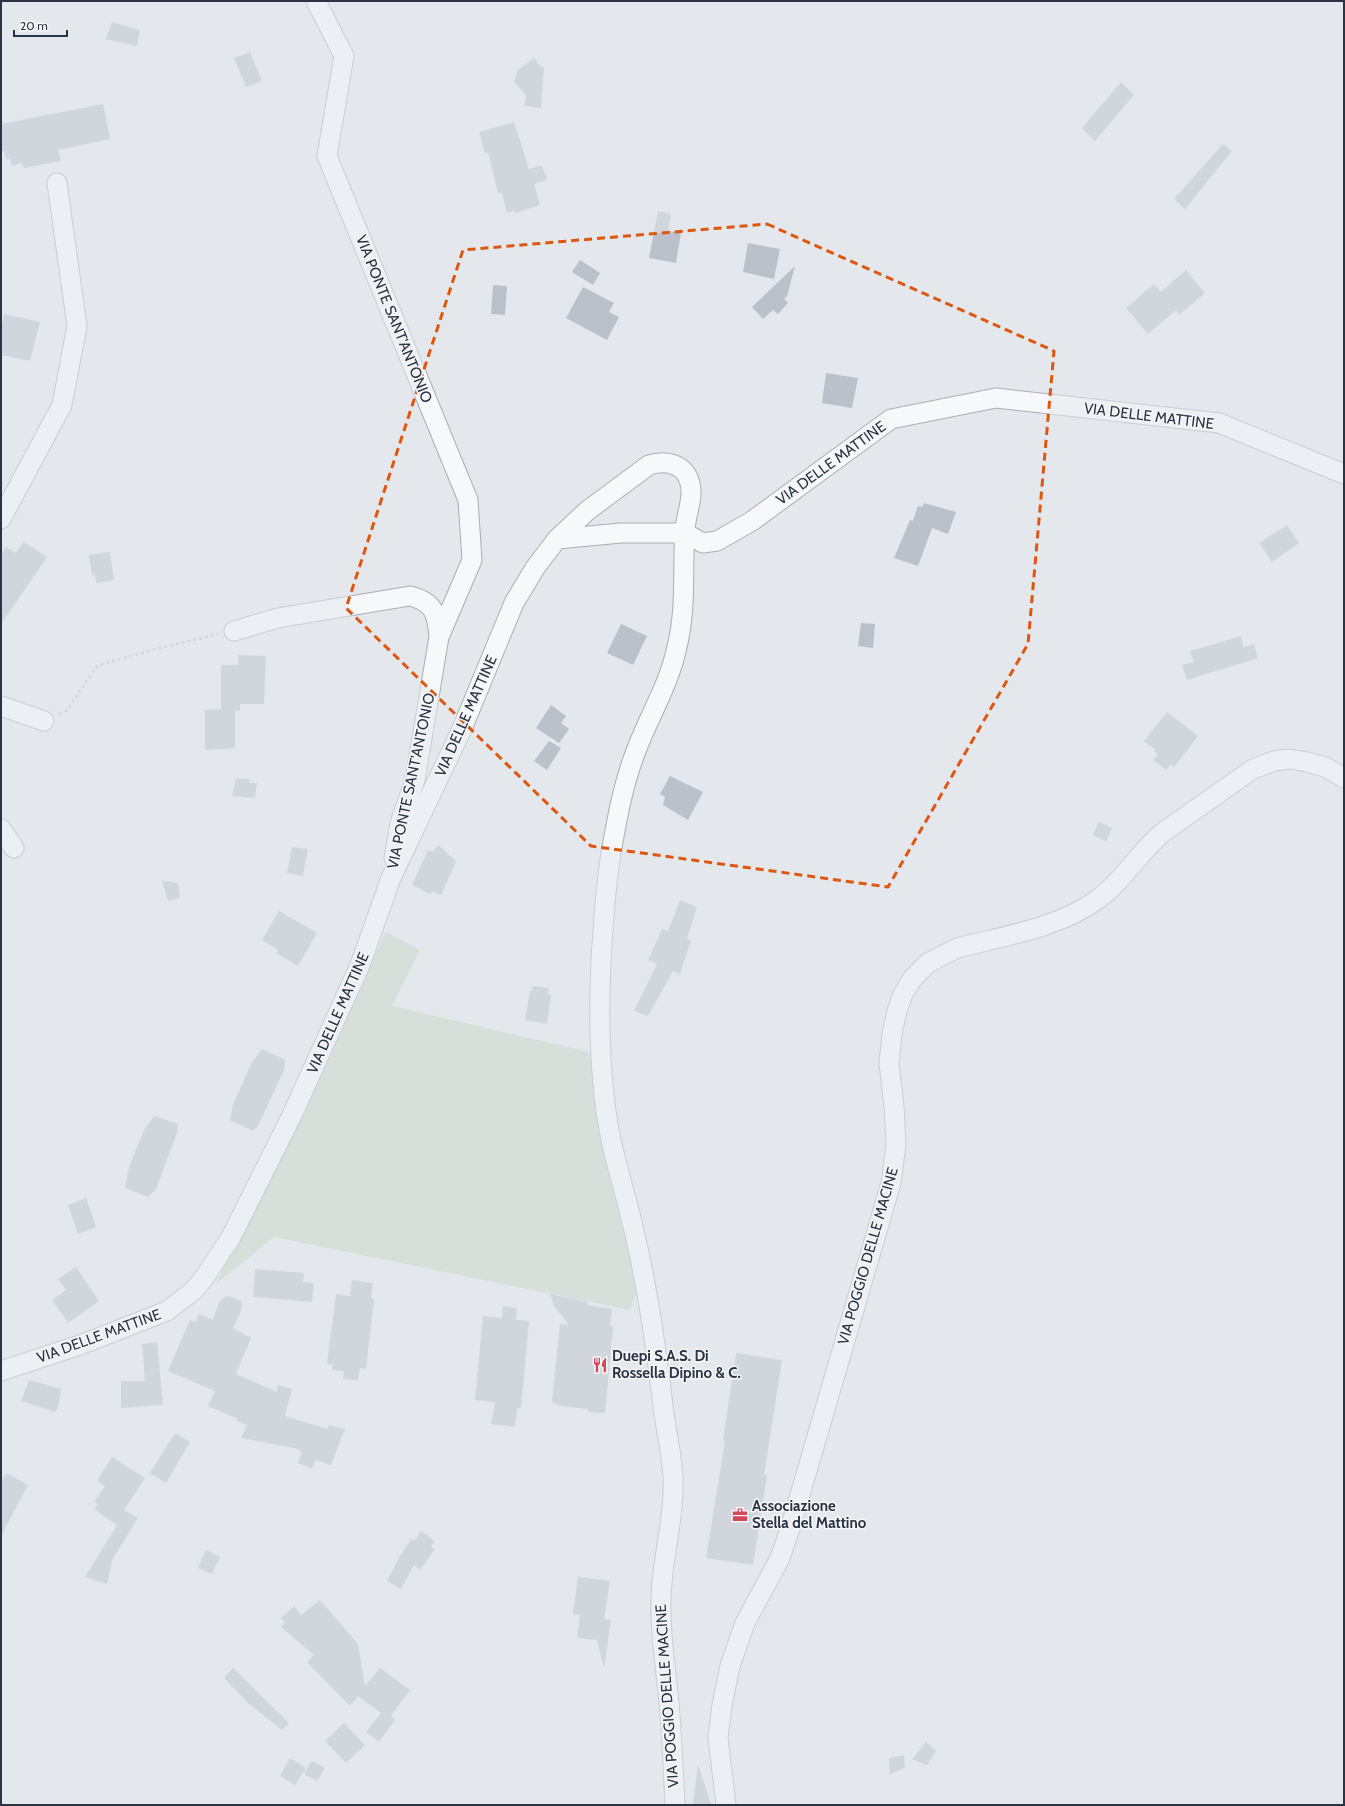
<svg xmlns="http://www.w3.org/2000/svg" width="1345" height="1806" viewBox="0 0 1345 1806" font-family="Cabin,sans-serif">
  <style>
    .green { fill: #c9d6c5 }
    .building { fill: #bbc0ca }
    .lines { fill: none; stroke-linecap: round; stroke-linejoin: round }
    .minor-casing { stroke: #a9aeb7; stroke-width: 21 }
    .path { stroke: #c2c5cb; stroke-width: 2.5; stroke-dasharray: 3 3; stroke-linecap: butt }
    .minor { stroke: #f7f8fa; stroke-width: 19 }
    .marked { fill: none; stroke: #df570f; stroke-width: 3; stroke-dasharray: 8 5; stroke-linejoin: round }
    .labels { text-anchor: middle; stroke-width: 3; stroke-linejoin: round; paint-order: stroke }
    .street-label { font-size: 15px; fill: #2b3445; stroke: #f4f6f9 }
    .poi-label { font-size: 15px; font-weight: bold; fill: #2b3445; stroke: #f4f6f9; text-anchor: start }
  </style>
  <rect width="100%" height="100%" fill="#e4e7ec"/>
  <path class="green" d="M386 932 420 950 392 1006 589 1052 638 1287 630 1310 274 1237 216 1284Z"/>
  <path class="building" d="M112 22 140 30 137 46 106 39Z
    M250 52 262 81 246 87 234 58Z
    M534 58 540 66 544 67 541 108 525 106 526 95 514 82 518 70Z
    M1121 82 1134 95 1095 141 1082 128Z
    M103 104 110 139 58 150 61 161 24 168 22 163 12 166 10 159 6 160 4 151 1 152V124Z
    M514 122 529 169 542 165 547 180 534 184 540 205 515 213V210L507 213 502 193H498L488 152 485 153 479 132Z
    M1223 144 1232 151 1185 209 1174 199Z
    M658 211 671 214 668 230 681 233 676 263 649 258Z
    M748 243 780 249 774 279 743 272Z
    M580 260 600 273 593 285 572 272Z
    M795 266 787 296 784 299 788 303 778 314 773 310 763 319 752 307Z
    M1186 270 1205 293 1179 315 1176 310 1148 334 1126 308 1154 284 1161 292Z
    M493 285 507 286 505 315 491 314Z
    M583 287 614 303 609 312 619 317 607 340 566 318Z
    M4 314 40 322 30 361 1 355V329Z
    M826 373 858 378 852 408 822 403Z
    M924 503 956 512 948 534 932 528 918 566 894 558 910 520 913 521 918 506 922 507Z
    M1287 525 1299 543 1272 562 1259 543Z
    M24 542 47 557 1 624V554L6 547 16 553Z
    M110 552 114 580 96 583 95 575H92L89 555Z
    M861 623 875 624 873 648 858 646Z
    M621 624 647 636 633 665 607 653Z
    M1241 636 1243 647 1254 644 1258 658 1187 680 1182 665 1194 662 1190 651Z
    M238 655 266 656 264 704H240V711H235V748L205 750V710L221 709V665H238Z
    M551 705 566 716 561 723 569 729 559 743 536 728Z
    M1167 712 1198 736 1174 767 1171 764 1166 770 1153 760 1158 755 1154 751 1155 749 1144 741Z
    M549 741 561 748 547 770 534 761Z
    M670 776 703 792 688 820 663 805 665 797 660 794Z
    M236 779H249V783H257L255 798 232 796Z
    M1099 822 1112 828 1106 841 1093 835Z
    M438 845 456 861 441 895 432 891 430 894 412 885 428 850 433 852Z
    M292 847 308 849 303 876 287 873Z
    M162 881 178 883 180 898 168 901Z
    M680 900 697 907 687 939 691 940 680 974 673 971 648 1016 634 1011 657 964 648 960 662 929 668 931Z
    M279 911 317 933 298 966 276 953 278 950 262 940Z
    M533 986 549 988 547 994H551L547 1024 525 1020 530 991H532Z
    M262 1049 285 1060 284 1070 258 1126 253 1131 230 1120 233 1105 251 1064Z
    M154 1116 178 1124 177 1133 156 1189 148 1197 125 1188 129 1167 144 1130Z
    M86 1198 96 1227 78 1234 68 1205Z
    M76 1267 99 1301 68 1323 52 1300 66 1290 58 1279Z
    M255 1269 304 1273 303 1282 314 1283 312 1302 253 1297Z
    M352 1280 373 1283 371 1298 374 1299 366 1369 360 1368 358 1380 343 1379 344 1371 332 1370 333 1365 327 1364 336 1294 350 1296Z
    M550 1294 588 1302 587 1305 612 1309 610 1326 613 1327 605 1413 588 1412V1409L561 1406 552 1402 560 1324 569 1325 554 1306Z
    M229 1296 242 1302 241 1311 233 1328 251 1338 236 1374 277 1392 278 1385 292 1389 285 1416 328 1429 329 1425 345 1429 331 1465 315 1460 312 1469 298 1463 302 1452 298 1451 299 1449 241 1438 247 1425 237 1421 238 1419 208 1406 215 1391 168 1371 190 1320 196 1322 199 1314 213 1320 219 1302 225 1297Z
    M503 1306 517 1308 516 1320 529 1321 521 1408H517L515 1427 491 1424 495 1402 475 1400 483 1316 502 1318Z
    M157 1342 163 1405 121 1408V1381H145L142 1344Z
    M736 1353 782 1360 764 1475H767L753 1565 706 1558 725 1441H723Z
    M29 1380 61 1389 58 1408 55 1412 21 1401Z
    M175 1433 190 1442 166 1483 150 1473Z
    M112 1457 145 1478 124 1510 138 1518 111 1562 112 1563 107 1584 85 1577 117 1525 94 1509 98 1504 94 1502 105 1486 97 1481Z
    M6 1473 28 1485 1 1536V1483Z
    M421 1531 435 1541 431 1546 435 1549 420 1570 414 1565 401 1589 387 1581 400 1556 411 1539 414 1541Z
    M206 1550 220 1557 212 1574 198 1568Z
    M578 1577 610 1581 604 1619 611 1620 604 1668 597 1640 577 1638 580 1615 573 1614Z
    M320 1600 358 1644 365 1686 380 1668 410 1690 391 1716 395 1720 379 1742 366 1732 381 1713 358 1696 350 1706 307 1662 314 1655 281 1627 285 1622 281 1618 294 1606 301 1615Z
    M233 1668 289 1723 282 1730 248 1703 224 1678Z
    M344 1723 365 1745 346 1763 325 1741Z
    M926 1742 936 1751 927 1765 912 1759Z
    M904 1755 905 1768 890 1774 889 1758Z
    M290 1758 306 1768 295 1785 280 1776Z
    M312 1761 325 1768 317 1781 304 1774Z
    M698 1764 711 1805H693Z"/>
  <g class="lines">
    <g class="minor-casing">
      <path id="minor" d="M316 1 344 56 327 156 468 500 472 560 439 637 415 780 400 823 394 858
        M1 519 62 405 77 326 57 183
        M557 539 621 533H685L703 543 717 541 752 521 891 419 996 398 1219 423 1344 474
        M234 631 278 618 410 596C435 602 437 615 439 637
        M1 706 44 721
        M1 829 14 848
        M1 1371 80 1345 167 1311 193 1291 204 1278 231 1237 292 1115 360 965 391 878 461 731 514 603 535 568 557 539 587 511 649 465C664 460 683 463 689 480 695 495 686 514 685 529 682 570 687 605 677 647 669 685 649 716 636 751 623 784 617 819 611 853 606 883 604 914 602 944 598 1009 598 1076 611 1140 618 1172 628 1203 635 1235 649 1294 657 1354 664 1414 667 1435 672 1456 673 1477 675 1519 661 1560 661 1602 660 1633 665 1663 668 1693 672 1730 673 1768 675 1805
        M726 1805 718 1738 722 1705 730 1666 745 1623 780 1558 790 1529 891 1183 896 1145 894 1106 889 1064 892 1034 897 1011 903 994 913 978 928 963 957 948C1004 936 1059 928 1098 899 1122 882 1139 853 1162 833L1253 769 1274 761 1290 759 1307 762 1325 767 1344 778"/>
    </g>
    <path class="path" d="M59 714 67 710 97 666 148 651 218 634"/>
    <use href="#minor" class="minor"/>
  </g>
  <path d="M0 0H1345V1806H0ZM767 224 1054 351 1028 644 888 887 591 846 346 608 463 250Z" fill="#e4e7ec" fill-opacity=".55" fill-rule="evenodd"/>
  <path class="marked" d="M767 224 1054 351 1028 644 888 887 591 846 346 608 463 250Z"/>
  <defs>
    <g id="restaurant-bare" transform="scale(1.2)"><path d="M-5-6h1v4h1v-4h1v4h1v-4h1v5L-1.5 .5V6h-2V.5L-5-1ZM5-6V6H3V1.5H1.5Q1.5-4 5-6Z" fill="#d1495b" stroke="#f4f6f9" stroke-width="2.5" paint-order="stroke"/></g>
    <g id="office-bare" transform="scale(1.2)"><path d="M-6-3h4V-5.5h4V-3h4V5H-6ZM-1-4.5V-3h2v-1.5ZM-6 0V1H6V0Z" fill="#d1495b" stroke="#f4f6f9" stroke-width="2.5" paint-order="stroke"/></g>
  </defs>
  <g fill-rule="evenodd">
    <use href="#restaurant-bare" x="600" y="1365"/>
    <use href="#office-bare" x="740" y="1515"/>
  </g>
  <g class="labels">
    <g class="street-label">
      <text transform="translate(394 319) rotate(68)" y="5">VIA PONTE SANT'ANTONIO</text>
      <text transform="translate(1149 416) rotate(7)" y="5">VIA DELLE MATTINE</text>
      <text transform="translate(831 463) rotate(-36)" y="5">VIA DELLE MATTINE</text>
      <text transform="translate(466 716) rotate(-66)" y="5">VIA DELLE MATTINE</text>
      <text transform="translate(411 781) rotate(-78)" y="5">VIA PONTE SANT'ANTONIO</text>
      <text transform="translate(338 1013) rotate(-66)" y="5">VIA DELLE MATTINE</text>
      <text transform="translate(868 1256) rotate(-74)" y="5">VIA POGGIO DELLE MACINE</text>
      <text transform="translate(99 1336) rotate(-20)" y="5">VIA DELLE MATTINE</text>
      <text transform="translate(667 1696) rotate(-94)" y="5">VIA POGGIO DELLE MACINE</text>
    </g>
    <g class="poi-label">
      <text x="612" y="1361">Duepi S.A.S. Di<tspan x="612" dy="17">Rossella Dipino &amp; C.</tspan></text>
      <text x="752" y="1511">Associazione<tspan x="752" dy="17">Stella del Mattino</tspan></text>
    </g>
  </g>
  <rect width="1345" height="1806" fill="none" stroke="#2b3445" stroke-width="4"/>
  <path d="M14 30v6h53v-6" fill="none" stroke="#2b3445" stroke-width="2"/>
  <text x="20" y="30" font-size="12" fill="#2b3445" stroke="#f4f6f9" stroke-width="3" paint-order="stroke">20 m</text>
</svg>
